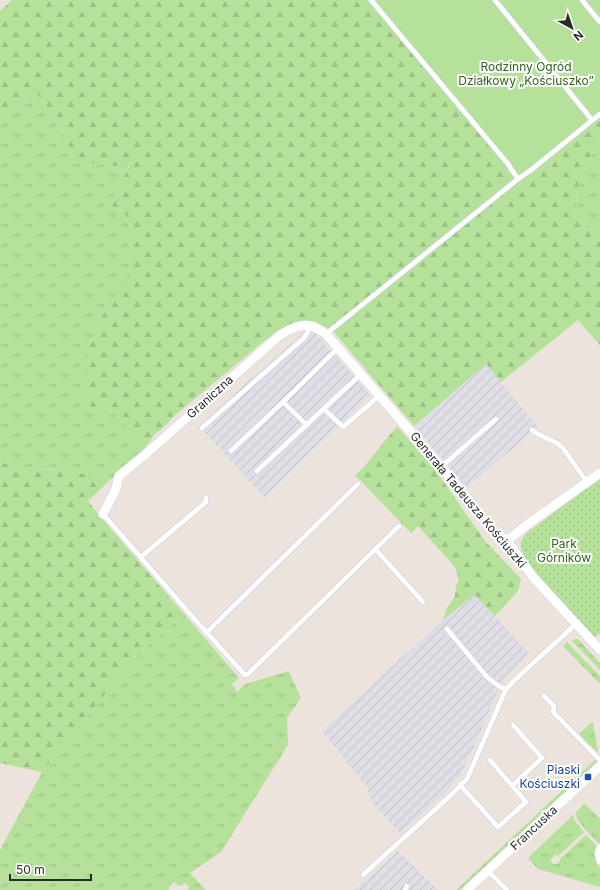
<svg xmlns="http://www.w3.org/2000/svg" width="600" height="890" viewBox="0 0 600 890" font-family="Inter,sans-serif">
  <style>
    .industrial { fill: url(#industrial-furrows) }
    .grass { fill: url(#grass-tufts) }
    .forest { fill: url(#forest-firs) }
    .park { fill: url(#park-dots) }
    .garden { fill: #b5e19a }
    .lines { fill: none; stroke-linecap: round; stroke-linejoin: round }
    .service-casing { stroke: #d1d5e2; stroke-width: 6 }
    .pedestrian-casing { stroke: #d1d5e2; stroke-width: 8 }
    .minor-casing { stroke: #d1d5e2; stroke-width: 10 }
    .service { stroke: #fff; stroke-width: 4.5 }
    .pedestrian { stroke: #fff; stroke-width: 7 }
    .minor { stroke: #fff; stroke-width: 9 }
    .transit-dot { fill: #1a4fb4; stroke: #fff; stroke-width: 1.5 }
    .labels { text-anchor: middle; stroke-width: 4; stroke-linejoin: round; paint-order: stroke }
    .park-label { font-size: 12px; fill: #2e651c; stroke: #fff }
    .street-label { font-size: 12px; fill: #2a2a2a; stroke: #fff }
    .transit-label { font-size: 12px; fill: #164399; stroke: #fff; text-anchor: end }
  </style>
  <defs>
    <pattern id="industrial-furrows" width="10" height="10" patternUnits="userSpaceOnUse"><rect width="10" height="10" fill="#dedce4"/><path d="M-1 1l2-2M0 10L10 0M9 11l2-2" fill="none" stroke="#bfbdc4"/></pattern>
    <pattern id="grass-tufts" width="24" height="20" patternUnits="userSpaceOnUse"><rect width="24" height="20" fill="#b5e19a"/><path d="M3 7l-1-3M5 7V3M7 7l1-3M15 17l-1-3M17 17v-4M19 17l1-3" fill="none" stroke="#9cc185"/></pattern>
    <pattern id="forest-firs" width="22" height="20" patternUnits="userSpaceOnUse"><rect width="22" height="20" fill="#b5e19a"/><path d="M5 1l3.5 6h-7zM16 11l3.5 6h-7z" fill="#9cc185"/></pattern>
    <pattern id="park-dots" width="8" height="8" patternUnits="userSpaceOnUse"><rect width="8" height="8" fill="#b5e19a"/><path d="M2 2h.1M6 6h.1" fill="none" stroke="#9cc185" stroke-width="1.8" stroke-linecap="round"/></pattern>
  </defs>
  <rect width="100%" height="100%" fill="#ece4dc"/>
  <path class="industrial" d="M304 331 316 334 370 395 265 498 199 426Z
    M486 364 538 427 467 487 414 426Z
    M474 595 529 652 501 683 484 724 461 774 446 792 400 833 373 803 367 787 322 731 443 620Z
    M398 851 438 890H354Z"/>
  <path class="grass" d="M36 91 61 127 75 162 129 166 109 205 124 211 131 229V251L127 280 103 314 86 406 113 410 144 449 110 480 91 475 0 463V119H4Z
    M600 137V228L574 218 579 182Z
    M184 614 239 678 232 684 237 692 245 684 289 671 301 698 287 718 288 745 221 852 190 873 206 890H187L190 888 185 883 182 885 179 886 174 882 168 888 170 890H0V850L42 772 133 659Z
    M575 639H578L600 663V670L571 640Z
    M567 642 600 676V684L563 646Z
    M593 722 598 752H597L579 734 591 723Z
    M600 755V759L460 890H456Z
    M585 804 600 819V842L599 844C594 838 574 820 576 813 578 809 583 806 585 804Z
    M573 815 574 820 584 832 558 856 556 854 551 859V862L554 864H557L560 861V859L586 835 597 846 595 853 596 862 600 868V887L538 869 528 858Z"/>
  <path class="forest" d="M12 0H368L521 184 600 120V137L579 182 574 218 600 228V345L578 320 501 382 486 364 414 426 333 331 316 322 300 323 287 326 276 332 264 341 174 416 163 428 155 434 144 449 113 410 86 406 87 346 103 314 127 279 131 251V229L124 211 108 205 129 167 75 162 61 127 36 91 4 119H0V11Z
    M397 426 436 471 485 541 521 579 518 591 495 616 474 595 443 620 447 608 455 596 456 586 459 579 455 567 418 526 411 533 355 475 363 468Z
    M0 463 91 475 110 480 88 501 99 515 184 614 133 659 42 772 0 763Z"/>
  <path class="park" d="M600 479V633L593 639 535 573C529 565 519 552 521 542 522 538 526 534 529 531Z"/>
  <path class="garden" d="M368 0H600V120L521 184Z"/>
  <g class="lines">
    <g class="service-casing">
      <path id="service" d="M495 0 592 120
        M582 0 600 22
        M518 179 531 170 600 114
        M326 334 518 179 508 164 371 0
        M283 402 307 425
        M324 409 343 427 380 395
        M202 428 304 338 311 326
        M532 430C541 438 554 439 562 447L587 482
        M231 451 283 402 338 348
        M441 467 496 419
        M257 471 361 374
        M103 514 190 614 245 675H247L399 526
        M376 550 423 602
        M141 557 206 502V498
        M447 629 487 677 500 687 506 689
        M206 633 358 484
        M544 696 554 706 553 712 600 760
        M460 785 498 827 526 802 490 760
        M512 786 542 758 513 725
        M488 871 507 890
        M363 875 450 796 467 779 506 689 520 675 576 624
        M405 890 407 886"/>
    </g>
    <g class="pedestrian-casing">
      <path id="pedestrian" d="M600 848 598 853 600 861"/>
    </g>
    <g class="minor-casing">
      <path id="minor" d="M103 514 116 489 119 476 147 453 280 335C289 330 300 323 311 326 316 327 321 332 326 334L455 483 496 533 507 541 533 577 600 650
        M507 541 528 524 600 473
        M467 890 600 766"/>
    </g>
    <use href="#service" class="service"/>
    <use href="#pedestrian" class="pedestrian"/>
    <use href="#minor" class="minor"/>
  </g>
  <rect class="transit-dot" x="584" y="773" width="8" height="8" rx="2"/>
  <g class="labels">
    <g class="park-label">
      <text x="526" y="71">Rodzinny Ogród<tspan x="526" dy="14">Działkowy „Kościuszko”</tspan></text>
      <text x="564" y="548">Park<tspan x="564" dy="14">Górników</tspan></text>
    </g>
    <g class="street-label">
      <text transform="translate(210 397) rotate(-42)" y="4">Graniczna</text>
      <text transform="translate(468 500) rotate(50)" y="4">Generała Tadeusza Kościuszki</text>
      <text transform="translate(534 828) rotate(-43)" y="4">Francuska</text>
    </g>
    <g class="transit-label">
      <text x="580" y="774">Piaski<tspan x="580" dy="14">Kościuszki</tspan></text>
    </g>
  </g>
  <g transform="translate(572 28) rotate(140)" stroke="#ffffff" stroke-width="3" paint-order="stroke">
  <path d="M0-3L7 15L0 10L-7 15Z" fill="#2a2a2a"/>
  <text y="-6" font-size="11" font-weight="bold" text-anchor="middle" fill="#2a2a2a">N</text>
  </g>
  <path d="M10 874v6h81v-6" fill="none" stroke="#2a2a2a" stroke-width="2"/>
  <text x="16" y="874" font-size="12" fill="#2a2a2a" stroke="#ffffff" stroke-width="3" paint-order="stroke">50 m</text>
</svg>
